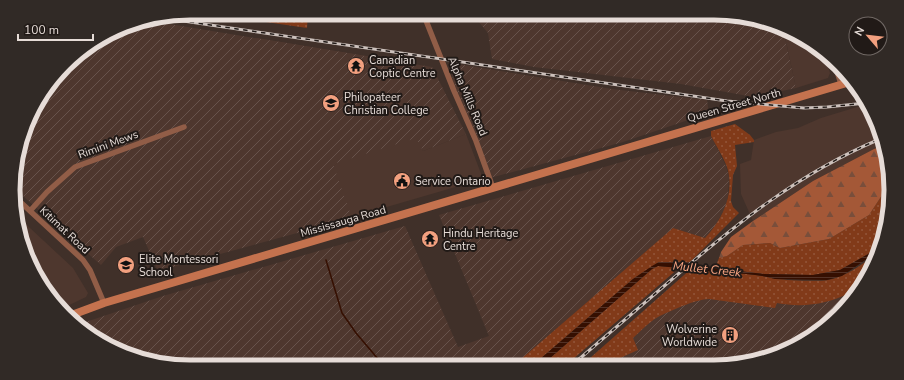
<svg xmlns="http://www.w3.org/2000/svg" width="904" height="380" viewBox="0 0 904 380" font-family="'Nunito Sans',sans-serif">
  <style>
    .built { fill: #4e372e }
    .industrial { fill: url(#industrial-furrows) }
    .grass { fill: url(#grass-dots) }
    .forest { fill: url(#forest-firs) }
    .water { fill: url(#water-rules) }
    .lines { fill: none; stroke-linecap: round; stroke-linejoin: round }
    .stream { stroke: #350f01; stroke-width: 1.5 }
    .street { stroke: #915d47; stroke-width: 5.5 }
    .secondary { stroke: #c4724e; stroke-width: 8 }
    .rail-casing { stroke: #ccc1bc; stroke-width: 3 }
    .rail { stroke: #211a17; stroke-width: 1.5; stroke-dasharray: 4.5; stroke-linecap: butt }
    .labels { text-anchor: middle; stroke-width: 4; stroke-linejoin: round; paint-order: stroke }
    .poi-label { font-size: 11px; fill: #e6dcd7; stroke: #211a17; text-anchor: start }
    .street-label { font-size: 11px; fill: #e6dcd7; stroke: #211a17 }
    .water-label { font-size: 12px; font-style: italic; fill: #fca784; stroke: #211a17 }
    .rim { fill: none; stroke: #e6dcd7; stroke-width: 5 }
  </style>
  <defs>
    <pattern id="industrial-furrows" width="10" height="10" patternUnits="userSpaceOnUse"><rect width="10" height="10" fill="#4e372e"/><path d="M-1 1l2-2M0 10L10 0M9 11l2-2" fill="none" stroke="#68534c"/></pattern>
    <pattern id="grass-dots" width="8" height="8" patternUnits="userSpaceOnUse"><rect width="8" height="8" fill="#813a19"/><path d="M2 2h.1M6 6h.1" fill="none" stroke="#93563a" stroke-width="1.8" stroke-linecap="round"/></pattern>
    <pattern id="forest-firs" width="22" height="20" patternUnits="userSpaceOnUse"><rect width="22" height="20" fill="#a45837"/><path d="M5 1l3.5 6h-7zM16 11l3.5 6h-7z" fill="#794e3b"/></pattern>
    <pattern id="water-rules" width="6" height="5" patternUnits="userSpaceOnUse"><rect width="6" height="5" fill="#350f01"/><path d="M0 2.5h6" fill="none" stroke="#523125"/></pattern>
  </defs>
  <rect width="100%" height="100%" fill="#403029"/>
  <path class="built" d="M793 35 824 53 830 73 828 78 796 88 785 37Z
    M257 38 385 59 423 151 466 134 483 179 311 229Z
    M867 104 873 112 882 146 874 149 813 181 753 221 741 194 740 164 751 160 754 140 776 132 798 128 821 118Z
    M16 215 73 268 88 293 86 297 63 308 37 279 16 224Z"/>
  <path class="industrial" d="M463 13H714L771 22 793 35 785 38 796 88 754 97 681 84 534 67 492 59 488 33 472 14Z
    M145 20 432 67 466 134 423 151 416 138 333 164 352 218 158 271 143 237 116 247 101 265 15 189V167L37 102 73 57 133 22Z
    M451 63 612 89 707 100 709 113 623 142 490 178 454 91Z
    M711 136 726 166 729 177 728 196 726 206 714 228 705 238 673 228 513 366 190 367 133 358 82 330 77 325 163 296 405 226 458 347 489 336 439 215Z
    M689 281 861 289 831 323 792 349 737 365 591 366Z"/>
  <path class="grass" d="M204 13H308L307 28Z
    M735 124 750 135 754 140V142L735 145 737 166 733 175 731 201 733 207 739 213 690 262H659L633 279 532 366H513L673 228 705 238C723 219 735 193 727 167 723 156 716 146 711 136V131Z
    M890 183 883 240 870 253 840 270 813 275 764 274 715 268 719 258 727 256 743 245 770 243 780 248 829 239 869 215Z
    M881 248 859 291C847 293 836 300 825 302 810 306 792 306 777 303L775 308 709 299C696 299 670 311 658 317 649 322 641 331 633 338L638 350 602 366H581L692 268C719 275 749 271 775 279 789 280 815 282 828 280 847 276 868 262 881 248Z
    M658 266 679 268 565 366H541L652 269Z"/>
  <path class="forest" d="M882 146 891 178 890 183 869 215 829 239 780 248 770 243 743 245 727 256 719 258 721 252 731 237 753 221 813 181 874 149Z"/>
  <path class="water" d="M883 240 882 247 877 252 842 276 827 280 775 279C749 271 719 275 692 268L698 264 704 267 764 274 813 275 840 270 870 253Z
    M659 262H690L681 270 679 268 658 266 652 269 541 366H532L633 279 652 266Z"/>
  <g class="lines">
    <path class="stream" d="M326 260 342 313 356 333 384 366
      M685 265 695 266"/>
    <path class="street" d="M423 13 454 91 476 141 493 188
      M834 62 841 84
      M16 198 83 260 90 270 104 303
      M30 211 47 192 75 167 184 127"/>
    <path class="secondary" d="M69 316 104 303 850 82"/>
    <g class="rail-casing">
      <path id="rail" d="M163 18 727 101 804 108 827 107 866 103
        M571 366C604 338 637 309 670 281 736 224 799 173 880 139"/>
    </g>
    <use href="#rail" class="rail"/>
  </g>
  <defs>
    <g id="temple-disc" transform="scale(0.9)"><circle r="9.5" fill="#f2a07f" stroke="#211a17"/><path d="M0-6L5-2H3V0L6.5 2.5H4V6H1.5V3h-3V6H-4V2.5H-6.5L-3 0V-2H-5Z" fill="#111"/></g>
    <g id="school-disc" transform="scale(0.9)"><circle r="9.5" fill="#f2a07f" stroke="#211a17"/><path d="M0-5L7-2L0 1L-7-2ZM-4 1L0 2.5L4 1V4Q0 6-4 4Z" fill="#111"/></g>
    <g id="civic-disc" transform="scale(0.9)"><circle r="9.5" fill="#f2a07f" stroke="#211a17"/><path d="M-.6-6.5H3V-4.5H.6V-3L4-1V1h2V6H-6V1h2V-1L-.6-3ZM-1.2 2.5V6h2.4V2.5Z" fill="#111"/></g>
    <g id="building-disc" transform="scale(0.9)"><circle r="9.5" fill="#f2a07f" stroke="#211a17"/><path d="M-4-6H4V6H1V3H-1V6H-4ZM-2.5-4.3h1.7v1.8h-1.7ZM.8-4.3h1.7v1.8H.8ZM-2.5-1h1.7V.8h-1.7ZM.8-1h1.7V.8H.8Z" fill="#111"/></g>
  </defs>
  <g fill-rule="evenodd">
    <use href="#temple-disc" x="356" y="66"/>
    <use href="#school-disc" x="331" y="103"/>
    <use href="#civic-disc" x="402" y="181"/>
    <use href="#temple-disc" x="430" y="239"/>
    <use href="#school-disc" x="126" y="265"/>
    <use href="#building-disc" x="730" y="335"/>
  </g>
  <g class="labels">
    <g class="poi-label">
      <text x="369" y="64">Canadian<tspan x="369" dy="13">Coptic Centre</tspan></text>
      <text x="344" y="101">Philopateer<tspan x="344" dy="13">Christian College</tspan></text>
      <text x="415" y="185">Service Ontario</text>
      <text x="443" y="237">Hindu Heritage<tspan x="443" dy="13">Centre</tspan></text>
      <text x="139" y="263">Elite Montessori<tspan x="139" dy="13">School</tspan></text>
      <text x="717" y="333" text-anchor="end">Wolverine<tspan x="717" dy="13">Worldwide</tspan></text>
    </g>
    <g class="street-label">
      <text transform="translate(468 96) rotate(67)" y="4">Alpha Mills Road</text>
      <text transform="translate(734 105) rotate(-16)" y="4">Queen Street North</text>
      <text transform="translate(108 144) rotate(-20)" y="4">Rimini Mews</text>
      <text transform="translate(343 221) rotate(-16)" y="4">Mississauga Road</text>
      <text transform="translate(65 230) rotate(43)" y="4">Kitimat Road</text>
    </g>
    <g class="water-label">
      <text transform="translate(707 269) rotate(6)" y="4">Mullet Creek</text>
    </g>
  </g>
  <path d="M0 0H904V380H0ZM190 20H714A170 170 0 0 1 884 190V190A170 170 0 0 1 714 360H190A170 170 0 0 1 20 190V190A170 170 0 0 1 190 20Z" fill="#312a26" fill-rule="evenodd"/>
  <path class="rim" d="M190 20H714A170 170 0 0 1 884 190V190A170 170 0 0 1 714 360H190A170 170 0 0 1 20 190V190A170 170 0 0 1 190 20Z"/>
  <g transform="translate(868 36) rotate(298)"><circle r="19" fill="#211a17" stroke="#706864"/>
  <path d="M0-3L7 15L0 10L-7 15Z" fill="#f2a07f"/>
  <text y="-6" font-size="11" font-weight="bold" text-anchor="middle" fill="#e6dcd7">N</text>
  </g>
  <path d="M18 34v6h75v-6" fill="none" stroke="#e6dcd7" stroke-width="2"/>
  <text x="24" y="34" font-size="12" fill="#e6dcd7" stroke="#211a17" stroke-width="3" paint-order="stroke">100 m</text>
</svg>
